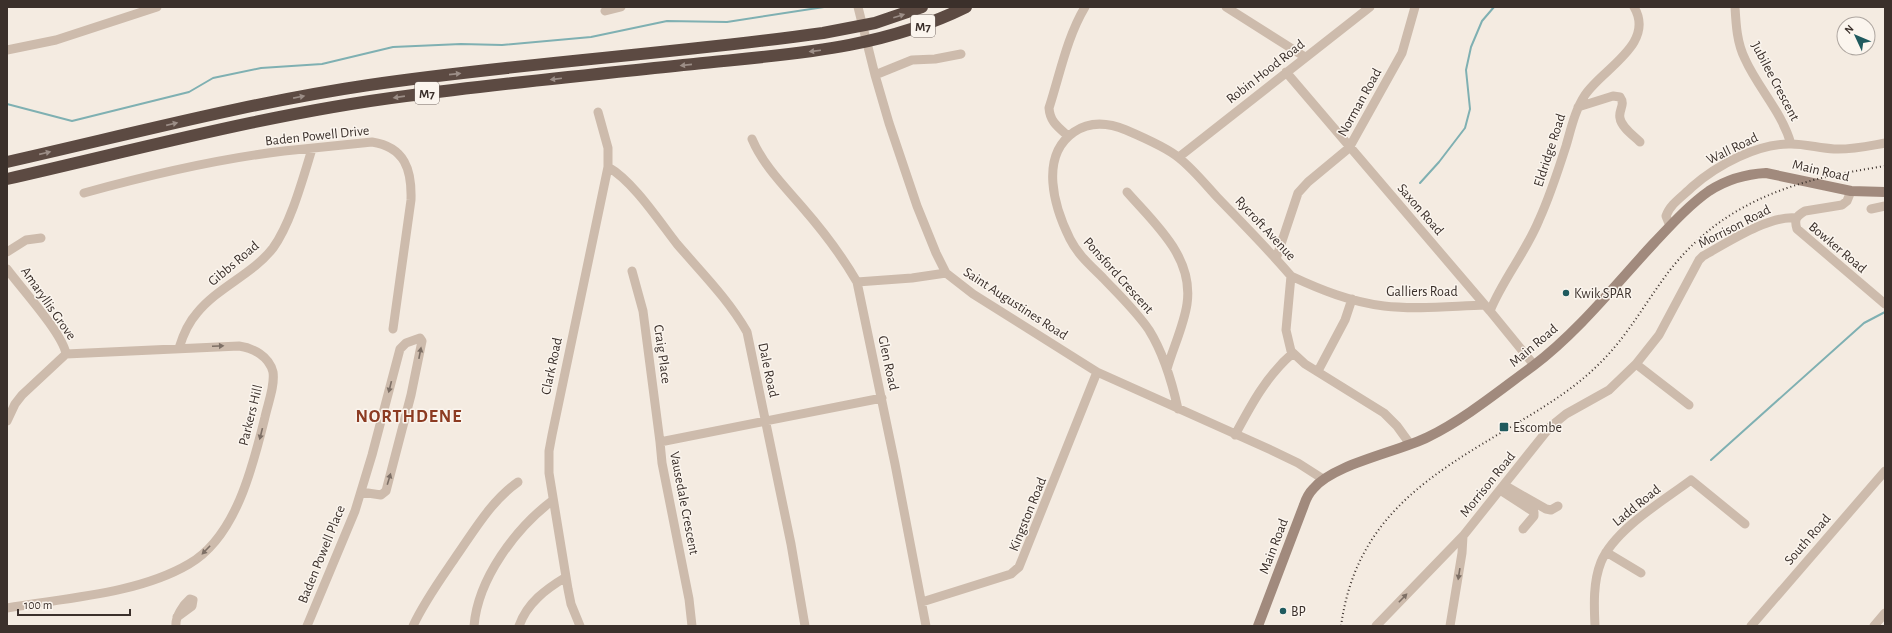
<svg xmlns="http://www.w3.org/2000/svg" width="1892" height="633" viewBox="0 0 1892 633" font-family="'Alegreya Sans',sans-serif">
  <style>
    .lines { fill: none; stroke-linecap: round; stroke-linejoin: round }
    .stream { stroke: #7fb0b2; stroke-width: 2 }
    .street { stroke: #cdbbac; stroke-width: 9 }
    .secondary { stroke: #a18a7d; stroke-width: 10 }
    .highway { stroke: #5c4a42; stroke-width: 12 }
    .rail { stroke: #3b302b; stroke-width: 2; stroke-dasharray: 1 3; stroke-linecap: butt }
    .oneway { fill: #9c8e87 }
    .oneway2 { fill: #7d6f65 }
    .poi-dot { fill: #1f5a5e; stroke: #fbf5ee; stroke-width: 1.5 }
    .labels { text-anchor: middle; stroke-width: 3; stroke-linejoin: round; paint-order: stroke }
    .shield { fill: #fbf5ee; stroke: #756b66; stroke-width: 1 }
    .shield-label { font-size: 13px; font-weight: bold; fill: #3b302b }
    .street-label { font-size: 14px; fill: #3b302b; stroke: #fbf5ee }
    .poi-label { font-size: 14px; fill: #3b302b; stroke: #fbf5ee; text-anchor: start }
    .district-label { font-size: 18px; font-weight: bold; letter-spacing: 1px; fill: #8c3b22; stroke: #fbf5ee }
  </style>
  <rect width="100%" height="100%" fill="#f4ebe1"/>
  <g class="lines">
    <path class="stream" d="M7 104 72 121 189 92 213 78 261 68 322 64 393 47 461 44 502 45 591 37 667 21 727 22 824 7
      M1420 183 1439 162 1465 128 1470 109 1466 70 1471 47 1482 21 1494 7
      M1711 460 1864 323 1885 312"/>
    <path class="street" d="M858 7 875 75 889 123 917 206 936 253 946 273 973 294 1097 372 1271 450 1298 463 1323 479
      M1226 7 1305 57
      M1735 7C1736 25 1737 43 1745 59 1758 88 1782 112 1791 144
      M605 11 621 7
      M7 50 56 40 157 7
      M1286 72 1490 311 1534 365
      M875 75 912 60 935 59 961 54
      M1578 107 1613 96 1620 97C1626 105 1618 110 1620 118 1621 127 1634 136 1640 142
      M1068 136C1058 127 1050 122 1049 108 1060 74 1067 37 1085 7
      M752 139C763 165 784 186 803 208 823 231 842 256 857 282L895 464 926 626
      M1179 157 1370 7
      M608 167C633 181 659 221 677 244 701 272 729 300 747 332L791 544 805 626
      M1851 191 1847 201 1842 205 1805 211C1796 216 1794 220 1797 229L1885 304
      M1127 192C1155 224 1194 257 1187 304 1184 325 1173 348 1167 369
      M84 193C149 175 216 159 284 151 313 148 342 145 372 142 405 147 412 170 411 200L393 329
      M1871 209 1885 206
      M1670 226 1666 216C1670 204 1683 196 1692 187 1717 165 1758 143 1791 144 1805 144 1819 148 1834 149 1851 150 1868 146 1885 143
      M7 252 26 240 41 238
      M1276 259 1298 193 1308 182 1349 148 1402 53 1415 7
      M7 269C21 288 63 334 66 354
      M632 271 643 311 660 442
      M1291 276C1321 290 1351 302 1384 306 1417 310 1452 306 1485 305
      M857 282 912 278 946 273
      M1490 311C1503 279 1526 252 1539 220 1550 196 1558 171 1566 146 1571 129 1575 110 1585 95 1602 69 1656 44 1634 7
      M179 348C183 335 188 323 197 313 218 287 253 274 273 248 291 223 303 178 312 149
      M1636 364 1689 405
      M1318 371 1345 320 1352 299
      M1178 409C1172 382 1164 354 1149 330 1136 311 1119 295 1103 278 1091 266 1078 255 1070 239 1054 207 1039 156 1074 132 1090 121 1109 123 1126 130 1140 136 1168 148 1179 158 1193 169 1205 184 1217 197 1242 223 1268 249 1291 276L1286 330 1291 351 1305 364 1384 413 1397 426 1410 444
      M7 421 15 404 22 395 66 354 239 346C253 348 269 356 273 372 275 386 268 403 265 417 253 466 236 537 189 564 138 594 65 598 7 608
      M1235 435C1251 405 1267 375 1293 353
      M1504 485 1546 509 1551 510 1558 506
      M1500 490 1534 512V516L1523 529
      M1606 552 1641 573
      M922 602 1011 574 1019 567 1097 372
      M176 626C175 617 183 605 190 599L193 600 192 606 177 617
      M307 626 355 511 372 455 400 349 406 343 420 338 422 341 411 395 386 491 381 495 361 492
      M413 626C424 602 440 580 455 558 474 531 491 501 518 482
      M474 626C478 578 516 528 553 500
      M519 626C527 603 546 589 566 577
      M580 626 571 604 568 589 549 473V451L552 435 608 167V148L598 112
      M692 626 689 599 662 463 660 442 882 398
      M1376 626 1463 536 1550 427 1566 414 1609 390 1636 364 1659 335 1699 260 1703 256C1727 243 1769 215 1796 218
      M1450 626 1462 553 1463 536
      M1595 626C1594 605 1593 582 1601 562 1615 529 1663 501 1691 480L1745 524
      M1751 626 1885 471
      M1874 626 1885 613"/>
    <path class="secondary" d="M1258 626 1304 505C1306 499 1309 493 1313 489 1333 464 1398 452 1428 437 1465 419 1500 390 1533 366 1578 332 1616 284 1654 243 1671 225 1689 205 1709 191 1726 180 1746 174 1766 173L1851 191 1885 192"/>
    <path class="highway" d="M7 162C127 135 247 103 369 85 519 63 672 54 823 33L875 23 922 7
      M7 179C139 149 272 113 406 96 502 83 598 74 694 64 789 54 879 50 966 7"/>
    <path class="rail" d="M1341 626C1356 518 1428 476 1514 425 1544 407 1574 389 1599 364 1625 339 1643 307 1664 278 1682 253 1706 230 1732 214 1781 184 1829 175 1885 166"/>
  </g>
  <defs><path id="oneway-solid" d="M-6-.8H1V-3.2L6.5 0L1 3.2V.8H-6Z"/></defs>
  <g class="oneway">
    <use href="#oneway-solid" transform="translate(899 16) rotate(-18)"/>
    <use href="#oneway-solid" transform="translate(815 51) rotate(173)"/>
    <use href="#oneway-solid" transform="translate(686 65) rotate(174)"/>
    <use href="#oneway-solid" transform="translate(455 74) rotate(-6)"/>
    <use href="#oneway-solid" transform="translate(556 79) rotate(173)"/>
    <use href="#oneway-solid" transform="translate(299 97) rotate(-11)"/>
    <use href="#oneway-solid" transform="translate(399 97) rotate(172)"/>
    <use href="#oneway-solid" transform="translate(172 124) rotate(-13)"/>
    <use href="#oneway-solid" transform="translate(45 153) rotate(-13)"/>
  </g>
  <g class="oneway2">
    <use href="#oneway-solid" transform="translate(218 346) rotate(-2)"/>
    <use href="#oneway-solid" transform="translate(420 353) rotate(-79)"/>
    <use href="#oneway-solid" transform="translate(390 387) rotate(104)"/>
    <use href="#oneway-solid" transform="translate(261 434) rotate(104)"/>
    <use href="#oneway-solid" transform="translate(389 479) rotate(-73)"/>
    <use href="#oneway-solid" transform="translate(206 550) rotate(134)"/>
    <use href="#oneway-solid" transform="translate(1459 574) rotate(99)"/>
    <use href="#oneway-solid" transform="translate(1403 598) rotate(-46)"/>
  </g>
  <g class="poi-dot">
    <circle cx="1566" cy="293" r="4"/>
    <rect x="1499" y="422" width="10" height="10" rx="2"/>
    <circle cx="1283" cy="611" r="4"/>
  </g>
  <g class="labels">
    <g class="shield">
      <rect x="911" y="15" width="24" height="22" rx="3"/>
      <rect x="415" y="82" width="24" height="22" rx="3"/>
    </g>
    <g class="shield-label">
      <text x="923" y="31">M7</text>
      <text x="427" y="98">M7</text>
    </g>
    <g class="street-label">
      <text transform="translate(1265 71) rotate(-38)" y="5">Robin Hood Road</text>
      <text transform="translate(1776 81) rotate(62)" y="5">Jubilee Crescent</text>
      <text transform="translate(1359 102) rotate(-61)" y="5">Norman Road</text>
      <text transform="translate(317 135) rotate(-6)" y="5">Baden Powell Drive</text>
      <text transform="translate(1732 148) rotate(-26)" y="5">Wall Road</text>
      <text transform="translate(1549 150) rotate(-72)" y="5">Eldridge Road</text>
      <text transform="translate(1821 170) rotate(13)" y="5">Main Road</text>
      <text transform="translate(1421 209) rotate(49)" y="5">Saxon Road</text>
      <text transform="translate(1734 226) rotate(-27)" y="5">Morrison Road</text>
      <text transform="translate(1266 228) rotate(47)" y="5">Rycroft Avenue</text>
      <text transform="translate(1838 247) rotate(40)" y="5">Bowker Road</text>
      <text transform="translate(233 263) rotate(-40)" y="5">Gibbs Road</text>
      <text transform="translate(1119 275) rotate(48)" y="5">Ponsford Crescent</text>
      <text x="1422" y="296">Galliers Road</text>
      <text transform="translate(49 303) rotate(55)" y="5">Amaryllis Grove</text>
      <text transform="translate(1016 303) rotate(33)" y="5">Saint Augustines Road</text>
      <text transform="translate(1533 345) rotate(-40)" y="5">Main Road</text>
      <text transform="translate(663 354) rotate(82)" y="5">Craig Place</text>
      <text transform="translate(889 363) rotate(78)" y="5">Glen Road</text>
      <text transform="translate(551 366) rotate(-78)" y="5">Clark Road</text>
      <text transform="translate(769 370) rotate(78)" y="5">Dale Road</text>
      <text transform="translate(250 415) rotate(-76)" y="5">Parkers Hill</text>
      <text transform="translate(1487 484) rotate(-51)" y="5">Morrison Road</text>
      <text transform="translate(685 503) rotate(79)" y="5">Vausedale Crescent</text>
      <text transform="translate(1636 505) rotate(-39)" y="5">Ladd Road</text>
      <text transform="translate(1027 514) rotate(-68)" y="5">Kingston Road</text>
      <text transform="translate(1807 539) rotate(-49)" y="5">South Road</text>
      <text transform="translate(1273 546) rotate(-69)" y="5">Main Road</text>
      <text transform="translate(321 554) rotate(-68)" y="5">Baden Powell Place</text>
    </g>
    <g class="poi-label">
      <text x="1574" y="298">Kwik SPAR</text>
      <text x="1513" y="432">Escombe</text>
      <text x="1291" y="616">BP</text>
    </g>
    <g class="district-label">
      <text x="409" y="422">NORTHDENE</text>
    </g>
  </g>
  <rect width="1892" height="633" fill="none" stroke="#3b302b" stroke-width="16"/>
  <g transform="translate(1856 36) rotate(314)"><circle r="19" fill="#fbf5ee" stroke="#aea6a0"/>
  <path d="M0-3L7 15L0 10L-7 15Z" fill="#1f5a5e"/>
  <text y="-6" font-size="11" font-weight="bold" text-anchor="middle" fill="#3b302b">N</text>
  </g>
  <path d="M18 609v6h112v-6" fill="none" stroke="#3b302b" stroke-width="2"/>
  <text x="24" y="609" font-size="12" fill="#3b302b" stroke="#fbf5ee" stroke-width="3" paint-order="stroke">100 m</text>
</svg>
